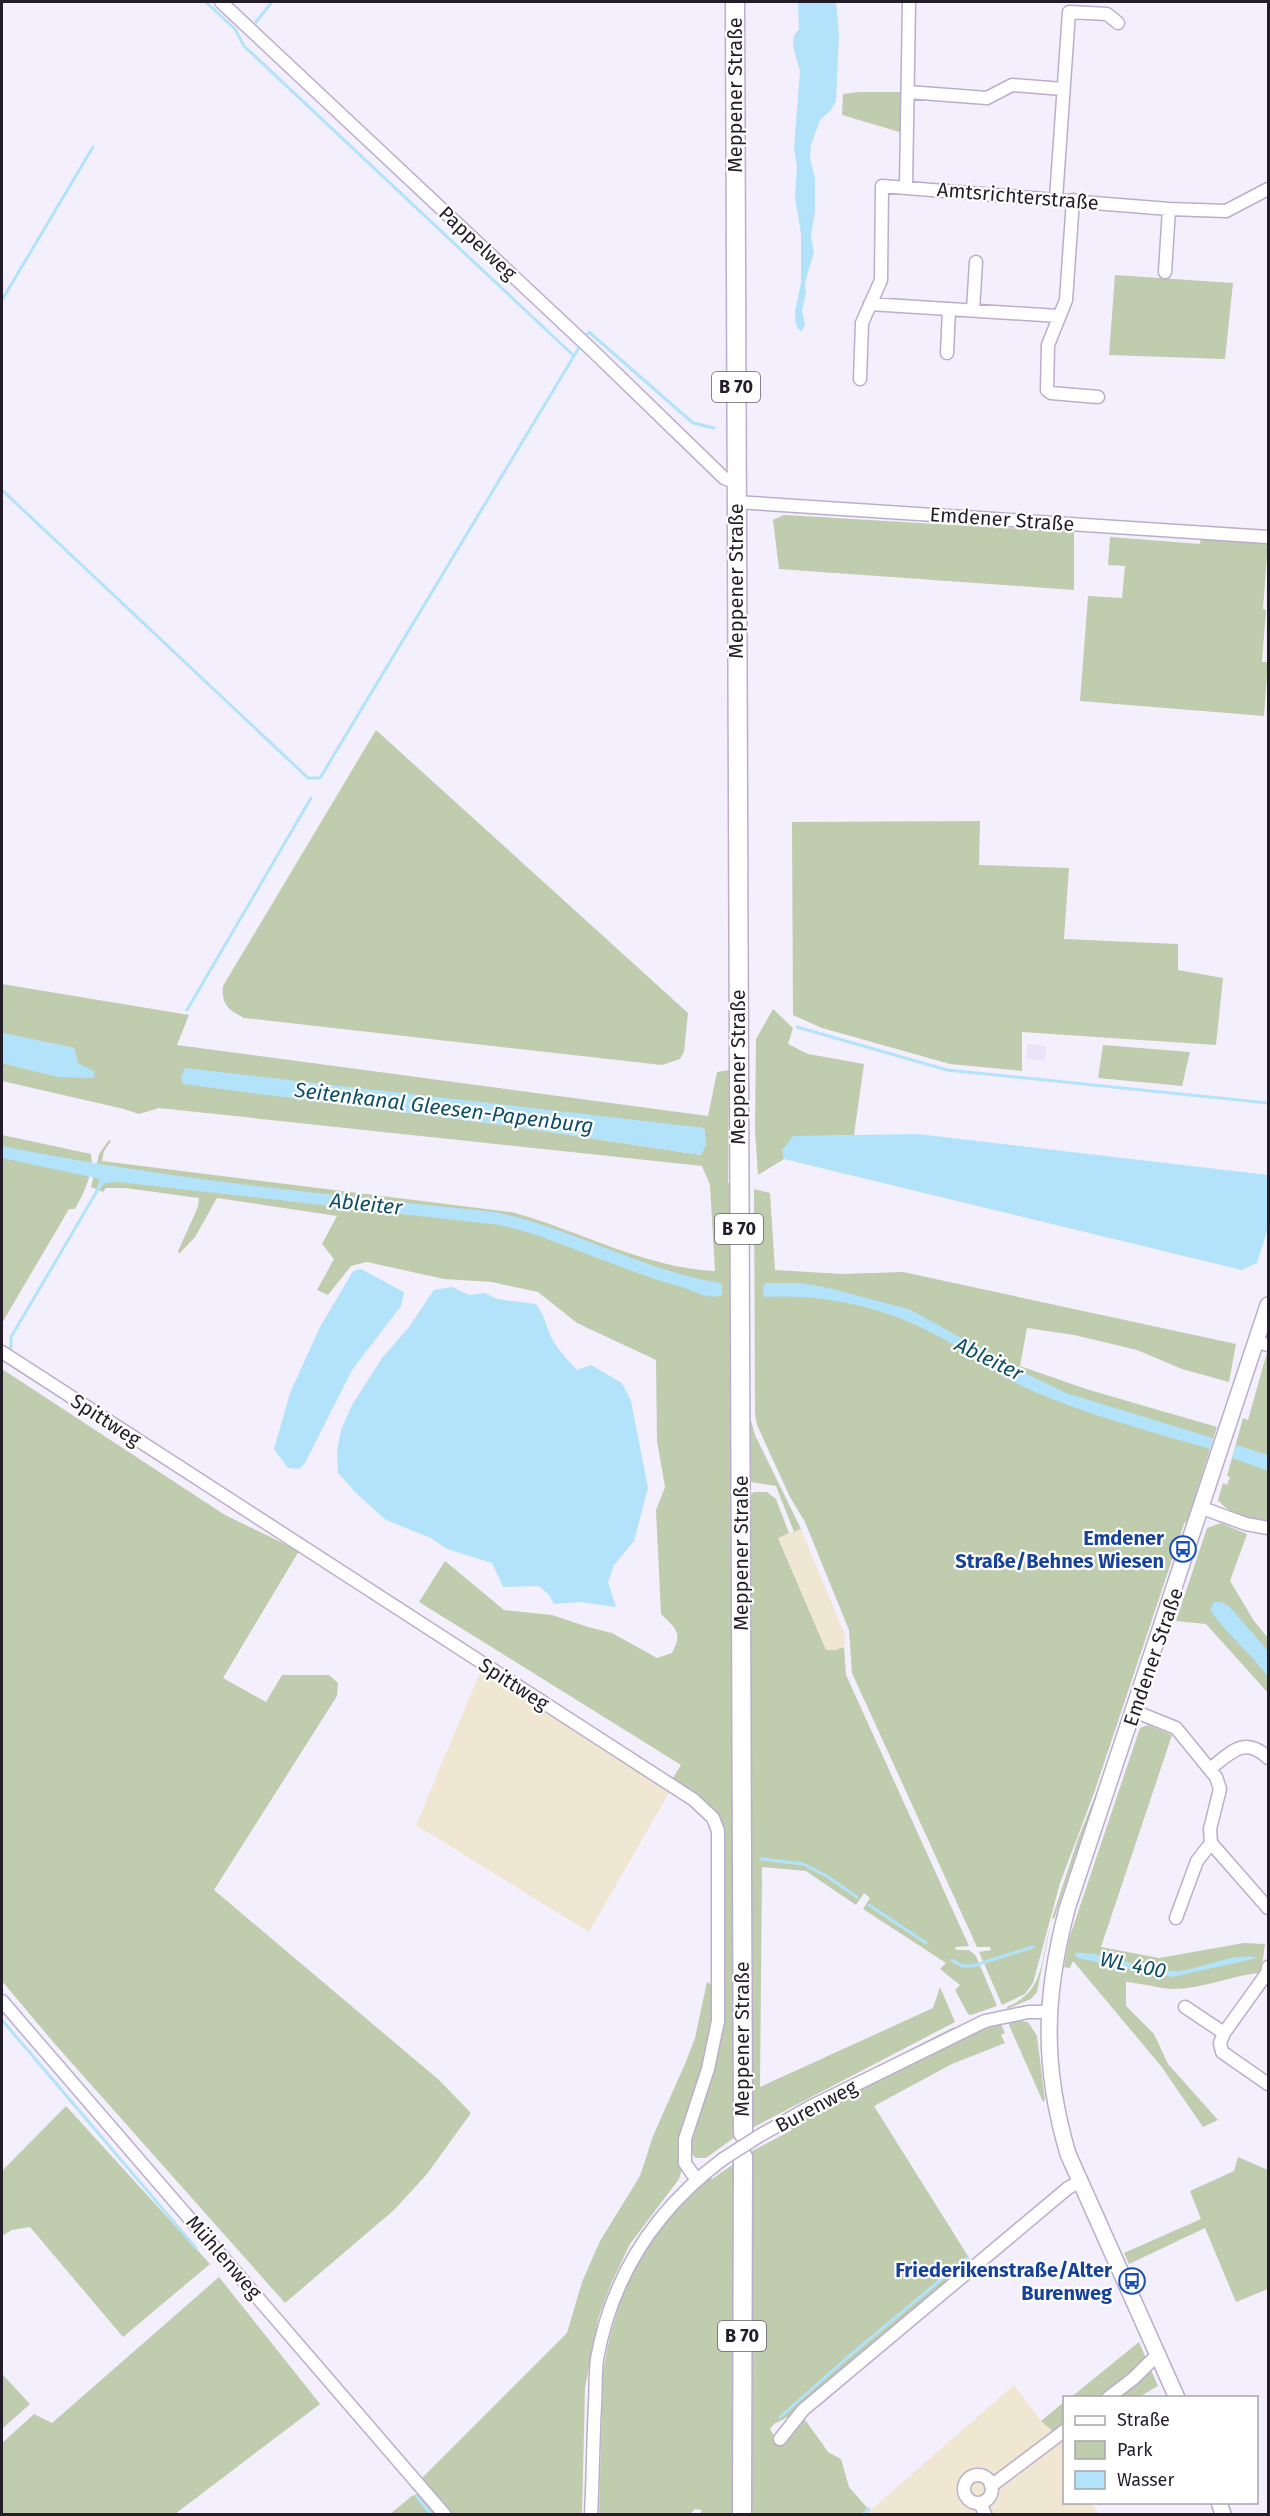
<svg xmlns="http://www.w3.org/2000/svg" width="1270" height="2516" viewBox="0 0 1270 2516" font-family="'Fira Sans',sans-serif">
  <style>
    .commercial { fill: #f0e7d2 }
    .built { fill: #ece2f9 }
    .green { fill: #bfccae; fill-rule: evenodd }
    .water { fill: #b2e3fb }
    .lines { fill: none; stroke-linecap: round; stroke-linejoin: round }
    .stream { stroke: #b2e3fb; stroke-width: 3 }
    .minor-casing { stroke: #baaecc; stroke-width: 15 }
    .tertiary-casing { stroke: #baaecc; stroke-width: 18 }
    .primary-casing { stroke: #baaecc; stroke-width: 21 }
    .minor { stroke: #fff; stroke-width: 12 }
    .tertiary { stroke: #fff; stroke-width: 15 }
    .primary { stroke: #fff; stroke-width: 18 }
    .minor-bridge-casing { stroke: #baaecc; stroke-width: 15; stroke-linecap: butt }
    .minor-bridge { stroke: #fff; stroke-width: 12 }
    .labels { text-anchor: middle; stroke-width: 4.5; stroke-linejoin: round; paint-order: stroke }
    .shield { fill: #fff; stroke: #646168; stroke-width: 1.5 }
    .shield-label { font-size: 18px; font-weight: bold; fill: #221d28 }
    .street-label { font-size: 20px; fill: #221d28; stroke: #fff }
    .transit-label { font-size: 20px; font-weight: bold; fill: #164399; stroke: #fff; text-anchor: end }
    .water-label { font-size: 21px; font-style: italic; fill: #0f4e66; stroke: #fff }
  </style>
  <rect width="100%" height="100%" fill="#f4effc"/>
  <path class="commercial" d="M801 1529 845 1635 844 1647 837 1650H826L778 1537Z
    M480 1672 671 1789 589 1932 416 1825Z
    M1014 2385 1041 2421 1064 2441V2502L1091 2503 1099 2514H866Z"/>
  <path class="built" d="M1027 1044 1046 1046 1045 1061 1026 1059Z"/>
  <path class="green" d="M859 92H903V133L842 115 843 94Z
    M1115 275 1233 283 1225 359 1109 355Z
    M784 515 1074 532V590L779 569 773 520Z
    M1110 537 1200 544 1201 538 1268 543 1263 609 1266 610 1262 662H1268L1264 716 1080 701 1088 596 1122 598 1125 566 1108 565Z
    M376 730 688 1013 684 1052 680 1059 662 1065 244 1018C228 1010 221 1004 223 986Z
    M980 821 979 865 1069 868 1064 939 1178 944V970L1223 978 1216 1045 1022 1032V1071L950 1064 822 1028 793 1015 792 822Z
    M2 984 189 1015 177 1045 708 1116 717 1072 729 1070 728 1183 734 1184 731 1352 734 1393 735 2137 706 2158H696L693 2155 691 2145 714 2065 723 1831 671 1781 681 1765 419 1602 445 1561 504 1610 552 1615 588 1627 612 1633 657 1658 672 1653C683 1632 676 1629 661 1614L656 1510 665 1487 657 1441 656 1360 577 1323 538 1292 492 1282 444 1279 367 1262 351 1266 328 1295 317 1290 334 1259 322 1244 337 1216 217 1198 195 1237 179 1254 178 1251 198 1207 199 1198 125 1188H106L103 1192 91 1187 99 1154 109 1140 111 1141 104 1151 102 1161 511 1212C579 1230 644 1268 715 1271L710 1185 702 1166 159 1108 139 1114 124 1109 2 1081V1063L59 1077 78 1063 74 1048 2 1033ZM530 1110 704 1128 706 1144 701 1155 523 1128Z
    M773 1009 793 1028 788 1044 808 1054 864 1064 854 1135 793 1137 783 1150 784 1159 758 1175 755 1130 756 1039Z
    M1103 1045 1190 1052 1182 1086 1098 1078Z
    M2 1135 91 1154C94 1173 84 1193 75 1209H69L2 1323Z
    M747 1182H750V1417L755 1435 801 1529 794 1532 776 1486 751 1482 747 1479Z
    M754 1189 770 1193 775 1270 842 1274 903 1272 1236 1344 1229 1382 1182 1369 1137 1350 1074 1335 1027 1328 1020 1366 1086 1389 1217 1427 1188 1519 1184 1524 1094 1793 1060 1883 1033 1983 1025 1994 1002 2005 979 1952 991 1950 990 1947H977L852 1673 849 1630 805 1522 790 1497 757 1425 755 1414Z
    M1268 1349V1521C1252 1519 1228 1514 1218 1500L1223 1483 1227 1485 1230 1477 1227 1476 1243 1418 1248 1420Z
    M2 1369 225 1515 299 1551 223 1678 266 1702 282 1675H329L338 1683 337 1696 214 1890 439 2080 471 2113 427 2174 394 2210 285 2303 54 2043 2 1981Z
    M754 1492H767L776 1499 789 1533 778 1538 826 1650H836L844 1647 846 1675 969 1946 955 1947 956 1950H969L976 1956 997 2006 971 2015 968 2014 955 1990 960 1985 940 1969 946 1963 863 1909 870 1898 864 1893 856 1905 806 1871 762 1867 760 2087 933 2008 940 1987 955 2022 750 2129 748 1496Z
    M1221 1523 1247 1534 1230 1581 1254 1621 1268 1638V1693L1206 1624 1176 1621 1207 1528Z
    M1148 1725 1172 1735 1101 1947 1159 1958 1244 1943 1265 1944 1262 1967 1259 1973C1230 1976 1202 1989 1172 1989 1157 1988 1141 1983 1126 1982V2006L1154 2034 1168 2064 1218 2120 1203 2127 1161 2066 1073 1961 1070 1968 1064 1967 1069 1939 1140 1728Z
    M1105 1771 1101 1790 1081 1839 1054 1919 1052 1918 1078 1839Z
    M1050 1927 1037 1992 1031 1999 1007 2009V2007C1045 1991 1040 1962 1050 1927Z
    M707 1982 711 1984 713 1990 711 2036 681 2148V2172L679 2179 630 2244 611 2284 598 2319 585 2388 582 2514H448L421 2479 567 2333 582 2282 600 2241 640 2176 653 2136 685 2064 695 2038Z
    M1020 2021 1028 2022 1037 2036 1045 2100 1043 2102 1009 2025 1010 2022Z
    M1001 2024 1005 2033 1001 2035 1005 2043 952 2064 874 2106 971 2261 838 2372 797 2412 774 2424 770 2429 780 2446H784L802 2418 806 2421 828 2452 841 2459 849 2487 870 2511 866 2514H751L750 2152 792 2130 789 2125 936 2051 973 2033Z
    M954 2027 952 2030 795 2110V2109Z
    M66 2106 210 2264 123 2337 30 2227 12 2230 2 2236V2171Z
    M1238 2157 1268 2170V2289L1236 2302 1205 2228 1129 2264 1124 2253 1201 2219 1190 2191 1234 2171Z
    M735 2163 737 2514H700L702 2510 695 2509 690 2514H599L603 2373C611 2317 631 2264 666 2219 679 2204 695 2190 709 2176L712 2179Z
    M219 2277 320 2404 175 2514H2V2443L34 2414 52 2423Z
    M1139 2342 1158 2386 1139 2397 1070 2398Z
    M2 2374 30 2404 2 2429Z
    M1064 2402V2441L1041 2421Z
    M418 2494 437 2514H390L412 2496Z"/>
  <path class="water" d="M798 2H836L839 34 836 101 830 111 820 120 811 145 810 158 815 178V211L811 236 814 252 805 283 806 293 802 311 805 325 801 332 796 325 795 311 801 283V234L795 197 797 166 794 148 800 71 793 46 794 36 799 29Z
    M2 1033 74 1048 78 1063 95 1072 93 1078 59 1077 2 1063Z
    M185 1068 704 1128 706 1144 701 1155 523 1128 183 1084 181 1077Z
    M918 1134 1268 1175V1228L1257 1263 1242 1270 784 1159 782 1150 793 1136Z
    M2 1146C164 1179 330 1195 495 1212 573 1228 641 1270 720 1283L722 1284V1295C707 1301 692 1289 678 1286 635 1274 594 1256 552 1241 535 1234 517 1229 499 1225L118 1182 105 1183 99 1190 96 1189 100 1180 96 1178 2 1158Z
    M361 1269 404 1292 401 1306 352 1370 305 1463 299 1469 288 1468 274 1449 290 1393 320 1327 353 1271Z
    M767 1283H801L829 1288 911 1310 1017 1369 1066 1393 1213 1438 1210 1449C1149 1431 1087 1415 1028 1389 995 1374 967 1350 934 1334 884 1307 823 1294 767 1297L763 1296 764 1284Z
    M452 1287 469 1295 485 1293 497 1299 536 1304C545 1315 546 1327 552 1339 559 1351 568 1360 577 1370L591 1365 622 1383 631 1401 648 1488 634 1541 614 1565 608 1582 616 1607 581 1602 554 1604 549 1595 539 1586 503 1587 492 1563 447 1549 431 1538 386 1520 358 1495 338 1473 337 1451 341 1430 352 1405 382 1358 409 1327 434 1290Z
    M1236 1445 1268 1455V1471L1232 1458Z
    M1214 1602H1221L1230 1607 1268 1651V1677C1251 1653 1227 1635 1210 1610Z
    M1075 1953C1107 1951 1143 1972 1176 1971 1202 1970 1232 1951 1258 1958L1172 1977 1077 1958Z"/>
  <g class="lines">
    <path class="stream" d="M206 2 235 29 244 46 574 356 578 349
      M256 22 272 2
      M2 300 93 147
      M587 334 589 332 693 423 714 428
      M2 490 308 778H320L574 356
      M187 1010 311 798
      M797 1027 947 1070 1268 1103
      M11 1348V1337L100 1186
      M761 1859 803 1864 825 1875 857 1897
      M869 1905 926 1943
      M952 1960 962 1966H972L1033 1947
      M2 2020 196 2248
      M780 2417 848 2357 967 2258
      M417 2497 431 2514
      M863 2514 869 2509"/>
    <g class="minor-casing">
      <path id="minor" d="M221 2 593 351 724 478 735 482
        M908 92 987 98 1012 85 1063 89
        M906 186 909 2
        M1056 199 1069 12 1107 14 1118 23
        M1073 200 1066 300 1048 345 1047 390 1051 393 1098 397
        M1165 272 1169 209
        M870 304 1058 316
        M973 310 976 262
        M947 353 949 309
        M860 379 862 323 881 280 882 186 1169 209 1226 211 1268 189
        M736 502 1268 537
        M1257 1342 1268 1345
        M2 1352 694 1800 713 1818 718 1831V2021L708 2069 685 2139V2163L696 2179
        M1202 1508 1246 1524 1268 1528
        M1134 1711 1176 1728 1216 1777 1220 1789 1210 1829 1211 1843 1268 1908
        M1210 1769C1230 1753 1245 1735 1268 1758
        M1176 1918 1197 1861 1211 1843
        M1268 1967 1267 1973 1224 2033 1220 2043 1222 2052 1268 2084
        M2 2001 444 2514
        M1185 2007 1224 2033
        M759 2136 810 2107 985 2021 1028 2012H1048
        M1108 2398 1134 2378 1157 2355
        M780 2439 803 2410 1068 2188 1079 2182
        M964 2489a14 14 0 1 1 28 0a14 14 0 1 1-28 0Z
        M991 2486 1064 2431
        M980 2503 985 2514
        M591 2514C593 2478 593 2441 595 2405 596 2390 595 2374 597 2359 612 2276 656 2209 723 2159"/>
    </g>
    <g class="tertiary-casing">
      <path id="tertiary" d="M1177 2398 1068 2154C1042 2066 1044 1997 1067 1909L1268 1305
        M1219 2502 1223 2514"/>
    </g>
    <g class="primary-casing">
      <path id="primary" d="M735 2 743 2133
        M742 2514 743 2157"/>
    </g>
    <use href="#minor" class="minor"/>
    <use href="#tertiary" class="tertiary"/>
    <use href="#primary" class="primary"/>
    <g class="minor-bridge-casing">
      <path id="minor-bridge" d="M723 2159 759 2136"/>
    </g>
    <use href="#minor-bridge" class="minor-bridge"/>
  </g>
  <defs>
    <g id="bus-ring" transform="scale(1.35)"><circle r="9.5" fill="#fff" stroke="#1a4fb4" stroke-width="1.5"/><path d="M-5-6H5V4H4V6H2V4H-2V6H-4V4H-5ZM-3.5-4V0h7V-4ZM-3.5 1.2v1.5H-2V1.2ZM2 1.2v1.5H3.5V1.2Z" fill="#1a4fb4"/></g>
  </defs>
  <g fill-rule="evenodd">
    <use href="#bus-ring" x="1183" y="1549"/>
    <use href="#bus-ring" x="1132" y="2281"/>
  </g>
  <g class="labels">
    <g class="shield">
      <rect x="712" y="372" width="48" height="30" rx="4.5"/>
      <rect x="715" y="1214" width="48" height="30" rx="4.5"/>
      <rect x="718" y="2321" width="48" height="30" rx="4.5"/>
    </g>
    <g class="shield-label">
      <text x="736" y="393">B 70</text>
      <text x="739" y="1235">B 70</text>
      <text x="742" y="2342">B 70</text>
    </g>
    <g class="street-label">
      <text transform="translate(735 95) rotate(-90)" y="7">Meppener Straße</text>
      <text transform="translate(1018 196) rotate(5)" y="7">Amtsrichterstraße</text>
      <text transform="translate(478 243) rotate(43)" y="7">Pappelweg</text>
      <text transform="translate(1002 519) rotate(4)" y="7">Emdener Straße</text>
      <text transform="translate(736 581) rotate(-90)" y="7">Meppener Straße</text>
      <text transform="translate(738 1067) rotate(-90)" y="7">Meppener Straße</text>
      <text transform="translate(106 1420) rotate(33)" y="7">Spittweg</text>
      <text transform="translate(741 1553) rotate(-90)" y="7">Meppener Straße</text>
      <text transform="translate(1153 1657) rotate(-71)" y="7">Emdener Straße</text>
      <text transform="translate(514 1684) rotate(33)" y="7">Spittweg</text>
      <text transform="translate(742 2039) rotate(-90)" y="7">Meppener Straße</text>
      <text transform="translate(816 2106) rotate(-28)" y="7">Burenweg</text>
      <text transform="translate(224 2257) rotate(49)" y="7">Mühlenweg</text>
    </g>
    <g class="transit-label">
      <text x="1164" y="1545">Emdener<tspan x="1164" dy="23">Straße/Behnes Wiesen</tspan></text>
      <text x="1112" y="2277">Friederikenstraße/Alter<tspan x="1112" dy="23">Burenweg</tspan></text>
    </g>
    <g class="water-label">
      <text transform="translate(444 1108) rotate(7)" y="7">Seitenkanal Gleesen-Papenburg</text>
      <text transform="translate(366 1204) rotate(6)" y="7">Ableiter</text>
      <text transform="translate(989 1359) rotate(26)" y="7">Ableiter</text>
      <text transform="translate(1133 1965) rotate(11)" y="7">WL 400</text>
    </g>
  </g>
  <rect width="1270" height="2516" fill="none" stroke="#221d28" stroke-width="6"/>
  <rect x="1063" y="2396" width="195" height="108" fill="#ffffff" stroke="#a7a5a9" stroke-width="1.5"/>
  <rect x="1075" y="2416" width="30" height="9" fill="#ffffff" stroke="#a7a5a9" stroke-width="1.5"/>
  <text x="1117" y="2426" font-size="18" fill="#221d28">Straße</text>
  <rect x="1075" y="2441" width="30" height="18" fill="#bfccae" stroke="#a7a5a9" stroke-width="1.5"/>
  <text x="1117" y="2456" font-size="18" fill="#221d28">Park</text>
  <rect x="1075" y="2471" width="30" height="18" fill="#b2e3fb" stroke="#a7a5a9" stroke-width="1.5"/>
  <text x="1117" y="2486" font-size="18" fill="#221d28">Wasser</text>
</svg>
